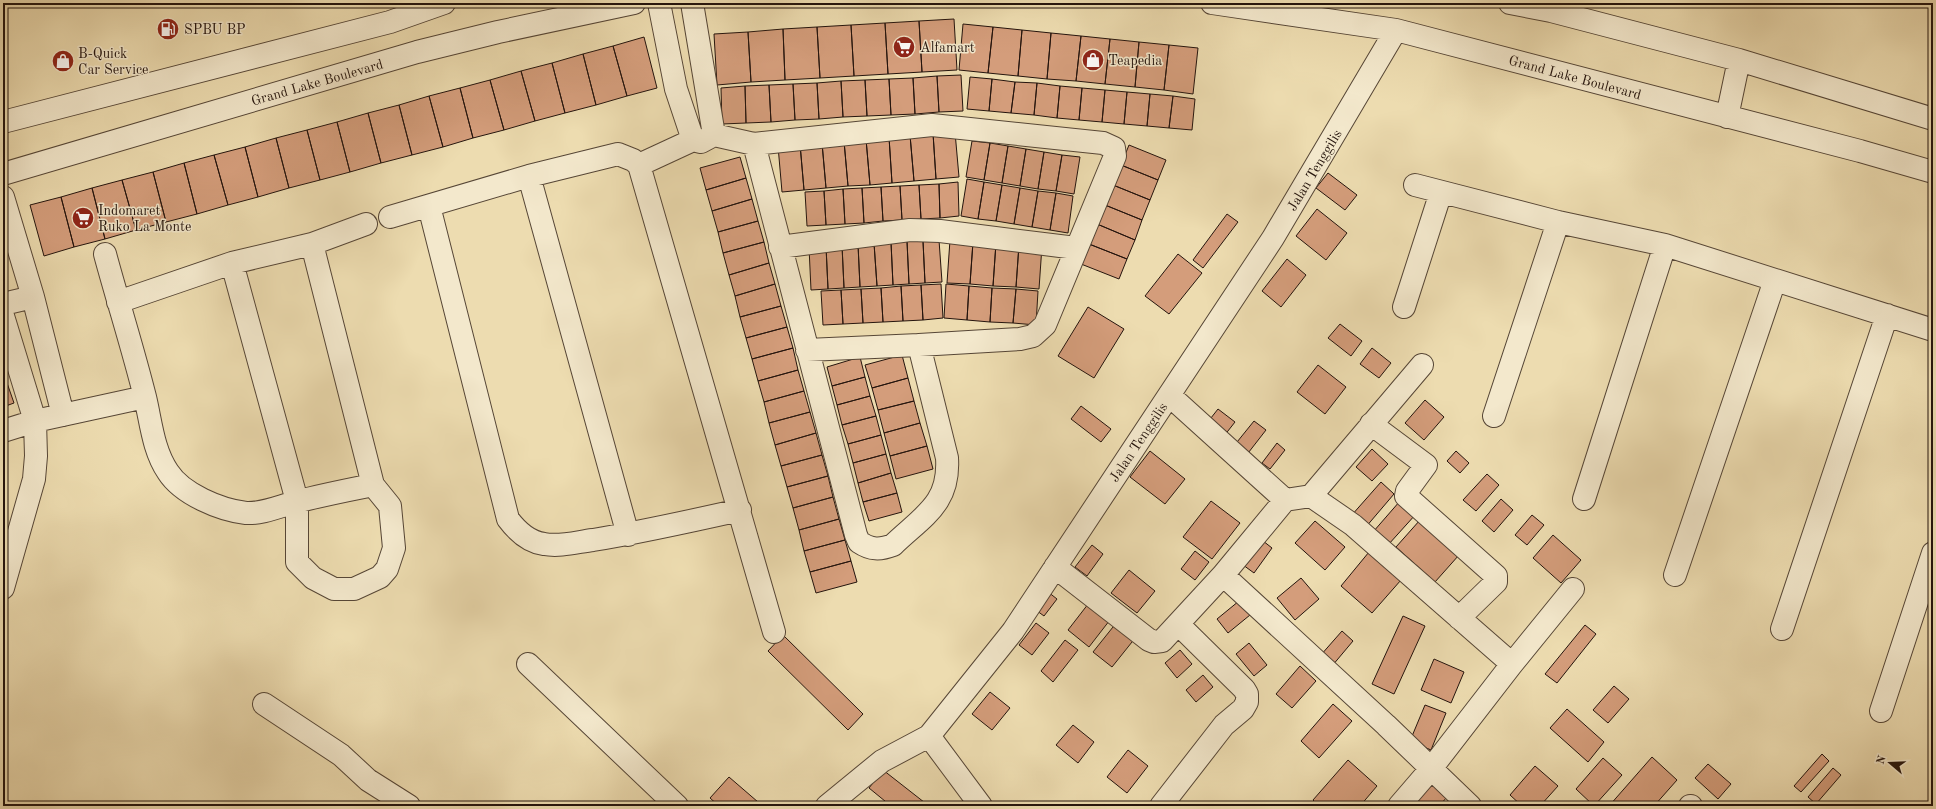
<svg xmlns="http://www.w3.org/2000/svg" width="1936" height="809" viewBox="0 0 1936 809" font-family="'Old Standard TT',serif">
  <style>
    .building { fill: #d49d7b; stroke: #24140d }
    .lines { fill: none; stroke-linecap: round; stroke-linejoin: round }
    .minor-casing { stroke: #564636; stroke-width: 24 }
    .minor { stroke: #f3e8cc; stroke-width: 22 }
    .labels { text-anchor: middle; stroke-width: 3; stroke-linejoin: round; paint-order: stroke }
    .poi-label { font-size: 14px; fill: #24140d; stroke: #f3e8cc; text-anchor: start }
    .street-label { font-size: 14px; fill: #24140d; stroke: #f3e8cc }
  </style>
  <rect width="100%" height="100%" fill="#eddcb0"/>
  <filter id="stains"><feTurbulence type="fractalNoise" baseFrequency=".005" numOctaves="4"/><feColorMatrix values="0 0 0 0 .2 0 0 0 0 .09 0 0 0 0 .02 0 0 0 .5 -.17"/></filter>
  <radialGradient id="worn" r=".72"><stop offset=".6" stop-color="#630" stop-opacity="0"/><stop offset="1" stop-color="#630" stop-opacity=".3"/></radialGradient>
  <path class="building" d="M954 19 957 70 922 72 919 21Z
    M919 21 922 72 888 74 885 23Z
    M885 23 888 74 854 76 851 25Z
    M963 24 993 27 988 73 959 70Z
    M851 25 854 76 820 78 817 27Z
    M817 27 820 78 785 80 783 29Z
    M993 27 1022 30 1018 76 988 73Z
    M783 29 785 80 751 82 748 32Z
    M1022 30 1051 33 1047 79 1018 76Z
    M748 32 751 82 717 85 714 34Z
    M1051 33 1081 36 1076 81 1047 79Z
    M1081 36 1110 39 1105 84 1076 81Z
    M644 37 657 88 627 96 613 46Z
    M1110 39 1139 42 1135 87 1105 84Z
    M1139 42 1169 45 1164 90 1135 87Z
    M1169 45 1198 48 1193 94 1164 90Z
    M613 46 627 96 596 105 583 54Z
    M583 54 596 105 565 113 552 63Z
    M552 63 565 113 535 121 521 71Z
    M521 71 535 121 504 130 490 80Z
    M961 75 963 111 939 112 937 76Z
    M937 76 939 112 915 114 913 78Z
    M970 77 992 79 989 111 967 109Z
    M913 78 915 114 891 115 889 79Z
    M889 79 891 115 867 116 865 80Z
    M992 79 1015 82 1011 113 989 111Z
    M490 80 504 130 473 138 460 88Z
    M865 80 867 116 843 117 841 81Z
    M841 81 843 117 819 119 817 83Z
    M1015 82 1037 83 1034 115 1011 113Z
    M817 83 819 119 795 120 793 84Z
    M1037 83 1060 86 1057 118 1034 115Z
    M793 84 795 120 771 122 769 85Z
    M769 85 771 122 746 123 745 86Z
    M745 86 746 123 722 124 721 88Z
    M1060 86 1082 88 1079 120 1057 118Z
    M460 88 473 138 443 147 429 96Z
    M1082 88 1105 90 1102 122 1079 120Z
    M1105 90 1127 92 1124 124 1102 122Z
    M1127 92 1150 94 1147 126 1124 124Z
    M1150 94 1173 96 1169 128 1147 126Z
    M429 96 443 147 412 155 399 105Z
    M1173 96 1195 99 1192 130 1169 128Z
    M399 105 412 155 381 163 368 113Z
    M368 113 381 163 350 172 337 122Z
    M337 122 350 172 320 180 307 130Z
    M307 130 320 180 289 188 276 138Z
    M955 132 959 177 936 179 933 133Z
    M933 133 936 179 914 181 910 135Z
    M910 135 914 181 892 183 889 137Z
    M889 137 892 183 870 185 866 139Z
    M276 138 289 188 258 197 245 147Z
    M866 139 870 185 848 186 844 141Z
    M844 141 848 186 826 188 822 143Z
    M972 141 990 143 984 180 966 177Z
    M822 143 826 188 804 190 800 144Z
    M990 143 1008 146 1002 183 984 180Z
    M800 144 804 190 782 192 778 146Z
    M1129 145 1166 160 1158 180 1121 165Z
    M1008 146 1026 149 1020 186 1002 183Z
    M245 147 258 197 228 205 214 155Z
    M1026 149 1044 152 1038 189 1020 186Z
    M1044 152 1062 155 1056 191 1038 189Z
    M214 155 228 205 197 214 184 163Z
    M1062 155 1080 157 1074 194 1056 191Z
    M740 157 746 178 706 190 700 168Z
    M184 163 197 214 166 222 153 172Z
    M1121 165 1158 180 1150 200 1113 185Z
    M153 172 166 222 136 230 122 180Z
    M1328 173 1357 195 1345 210 1316 188Z
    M746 178 752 199 712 211 706 190Z
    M967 179 984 182 978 219 961 216Z
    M122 180 136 230 105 239 92 188Z
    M958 182 959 216 940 218 939 184Z
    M984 182 1002 185 996 221 978 219Z
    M939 184 940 218 921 219 919 185Z
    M919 185 921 219 902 220 900 186Z
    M1002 185 1020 188 1014 224 996 221Z
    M1113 185 1150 200 1142 220 1105 205Z
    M900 186 902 220 883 221 881 187Z
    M881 187 883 221 864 223 862 188Z
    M92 188 105 239 74 247 61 197Z
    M862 188 864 223 845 224 843 189Z
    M1020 188 1038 191 1032 227 1014 224Z
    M843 189 845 224 826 225 824 191Z
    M824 191 826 225 807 226 805 192Z
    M1038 191 1056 193 1050 230 1032 227Z
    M1056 193 1073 196 1068 233 1050 230Z
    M61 197 74 247 44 256 30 205Z
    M752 199 758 221 718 232 712 211Z
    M1105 205 1142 220 1135 240 1097 224Z
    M1317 209 1347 233 1326 260 1296 236Z
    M1227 214 1238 222 1203 268 1193 260Z
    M758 221 764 242 723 253 718 232Z
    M1097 224 1135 240 1127 259 1089 244Z
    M939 240 942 282 925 283 923 241Z
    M950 240 973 242 970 284 947 283Z
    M907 241 909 284 893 285 891 242Z
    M907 241H923L925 283 909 284Z
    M764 242 769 263 729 275 723 253Z
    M891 242 893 285 877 286 874 243Z
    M973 242 996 243 993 286 970 284Z
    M874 243 877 286 860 287 858 244Z
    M996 243 1019 245 1016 287 993 286Z
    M858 244 860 287 844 288 842 245Z
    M1089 244 1127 259 1119 279 1081 264Z
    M842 245 844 288 828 289 826 246Z
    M1019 245 1042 246 1039 289 1016 287Z
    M826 246 828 289 811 290 809 247Z
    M1178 254 1202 273 1169 314 1145 296Z
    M1287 259 1306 275 1281 307 1262 291Z
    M769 263 775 284 735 296 729 275Z
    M775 284 781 306 740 317 735 296Z
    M941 284 943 318 923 320 921 285Z
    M946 284 969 286 967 320 944 318Z
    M921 285 923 320 903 321 901 286Z
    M901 286 903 321 883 322 881 288Z
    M969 286 992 288 990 322 967 320Z
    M881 288 883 322 863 323 861 289Z
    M992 288 1016 289 1013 323 990 322Z
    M861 289 863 323 843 324 841 290Z
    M1016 289 1038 291 1036 325 1013 323Z
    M841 290 843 324 823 325 821 291Z
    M781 306 787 327 746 338 740 317Z
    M1088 307 1124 329 1094 378 1058 356Z
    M1340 324 1362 341 1351 356 1328 338Z
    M787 327 793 348 752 359 746 338Z
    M793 348 798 370 758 381 752 359Z
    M1372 348 1391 363 1379 378 1360 364Z
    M902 355 908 378 872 388 865 365Z
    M860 357 865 377 832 386 827 367Z
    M1318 365 1346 387 1325 414 1297 392Z
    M798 370 804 391 764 402 758 381Z
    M865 377 870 396 837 405 832 386Z
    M908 378 914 401 878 410 872 388Z
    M6 380 14 403 3 407V381Z
    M804 391 810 412 769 423 764 402Z
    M870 396 876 416 842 425 837 405Z
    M1425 400 1444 417 1424 440 1405 423Z
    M914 401 920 423 884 433 878 410Z
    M1081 406 1111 429 1101 442 1071 419Z
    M1218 409 1235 422 1224 436 1207 423Z
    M810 412 816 433 775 445 769 423Z
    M876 416 881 435 848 444 842 425Z
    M1254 421 1266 430 1245 457 1233 447Z
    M920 423 927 446 890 456 884 433Z
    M816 433 822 455 781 466 775 445Z
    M881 435 886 454 853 463 848 444Z
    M1277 443 1285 450 1270 469 1262 463Z
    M927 446 933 469 896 479 890 456Z
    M1372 449 1388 464 1372 481 1356 467Z
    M1150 451 1185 479 1165 504 1130 477Z
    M1456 451 1469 463 1460 473 1447 461Z
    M886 454 891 473 858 483 853 463Z
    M822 455 828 476 787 487 781 466Z
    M891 473 897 493 863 502 858 483Z
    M1487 474 1499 485 1476 511 1463 500Z
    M828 476 833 497 793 508 787 487Z
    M1381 482 1394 494 1365 528 1351 516Z
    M897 493 902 512 869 521 863 502Z
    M833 497 839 519 799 530 793 508Z
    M1501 499 1513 510 1494 532 1482 521Z
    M1211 501 1240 523 1212 559 1183 537Z
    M1400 501 1416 514 1388 545 1373 532Z
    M1532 515 1544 525 1527 545 1515 535Z
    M839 519 845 540 804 551 799 530Z
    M1420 520 1459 555 1435 582 1396 547Z
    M1315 521 1345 547 1325 570 1295 543Z
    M1553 535 1581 560 1561 583 1533 558Z
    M1258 537 1272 548 1254 573 1239 562Z
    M845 540 851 561 810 572 804 551Z
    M1092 545 1103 554 1087 576 1075 567Z
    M1195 551 1209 562 1195 580 1181 569Z
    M1369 552 1401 580 1372 613 1341 586Z
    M851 561 857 582 816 593 810 572Z
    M1129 570 1155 591 1137 613 1111 593Z
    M1301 578 1319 599 1295 620 1277 598Z
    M1043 588 1057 599 1044 616 1029 605Z
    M1092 599 1113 616 1089 647 1068 630Z
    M1239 601 1250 615 1228 633 1217 619Z
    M1403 616 1425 626 1394 694 1372 684Z
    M1117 622 1136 637 1112 667 1093 652Z
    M1036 623 1049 633 1032 655 1019 645Z
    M1585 625 1596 634 1557 683 1545 674Z
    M1342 631 1353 641 1332 666 1320 656Z
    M783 635 863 714 848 730 768 651Z
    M1065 640 1078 650 1053 682 1041 671Z
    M1249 643 1267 665 1254 676 1236 654Z
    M1180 650 1192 664 1177 678 1165 663Z
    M1434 659 1464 672 1451 703 1421 690Z
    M1300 666 1316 681 1292 708 1276 694Z
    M1203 675 1213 687 1196 702 1186 690Z
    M1614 686 1629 699 1608 723 1593 710Z
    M990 692 1010 708 992 730 972 714Z
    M1333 704 1352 721 1319 758 1301 741Z
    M1425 705 1446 713 1431 750 1410 741Z
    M1567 709 1604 742 1588 762 1550 728Z
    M1073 725 1094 742 1078 763 1056 745Z
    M1128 750 1148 766 1127 793 1107 777Z
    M1822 754 1829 761 1801 792 1794 786Z
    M1652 757 1677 780 1654 806H1609Z
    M1603 758 1622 775 1594 806 1576 789Z
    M1348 760 1377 786 1360 806H1319L1313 800Z
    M1708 764 1731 784 1718 799 1695 778Z
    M1535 766 1558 786 1540 806H1522L1510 795Z
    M1833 768 1841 775 1816 804 1808 797Z
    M883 770 929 806H891L869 788Z
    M729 777 758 802 754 806H719L710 798Z
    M1428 778 1448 796 1439 806H1403Z"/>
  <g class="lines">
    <g class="minor-casing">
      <path id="minor" d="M659 3 676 89 693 140
        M692 3 714 135
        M1212 3 1396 30 1860 151 1933 172
        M1510 3 1551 11 1739 60 1933 119
        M1727 117 1739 60
        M3 122 390 22 444 3
        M754 144 932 125 1103 143 1114 148 1115 156 1045 325 1033 336 1020 339 919 345
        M639 165 693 140 701 142 714 135 754 144C787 274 822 404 856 535L859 542C871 550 880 550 893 545 923 516 950 504 947 458L919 345 807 350
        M3 174 417 52 498 32 634 3
        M529 176 628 535
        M1415 185 1558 222 1665 245 1933 330
        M3 197 33 297 63 415
        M429 206 508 519C517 531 528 542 544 544 560 547 577 542 593 540 642 532 691 521 740 510
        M390 217 529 176 618 154 633 160 639 165 774 632
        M312 244 373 485
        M780 247 910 230 940 231 1076 248
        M105 254C118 302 133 349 145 397 151 422 153 450 168 472 182 494 220 510 246 513 263 514 280 506 296 502 322 495 348 490 373 485L390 506 394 548 387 569 380 577 354 589H334L313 578 297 562V501L232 263
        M118 302 232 263 312 244 366 224
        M3 304 33 297
        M1404 307 1441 192
        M3 316 35 421 36 456 34 479 3 588
        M1169 395 1285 500 1311 496 1353 525 1512 664
        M1494 416 1558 222
        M1371 424 1426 465 1407 491 1406 496 1496 576V582L1459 618
        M3 431 35 421 145 397
        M1311 496 1422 365
        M1584 499 1665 245
        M1055 567 1149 640 1154 642 1162 641 1223 575 1285 500
        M1223 575 1386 725 1470 806
        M1675 575 1775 280
        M1782 629 1887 315
        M528 664 677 806
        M264 704 341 755 368 780 409 806
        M1881 711 1933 553
        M929 736 981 806
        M827 806 882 761 929 736 1013 631 1273 238 1396 30
        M1161 806 1224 725 1243 709 1247 702V694L1244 689 1178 624
        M1399 806 1430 770 1512 664 1573 589
        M1690 806H1691"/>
    </g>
    <use href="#minor" class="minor"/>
  </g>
  <defs>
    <g id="fuel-disc" transform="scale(1.15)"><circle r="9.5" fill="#8f2418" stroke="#f3e8cc"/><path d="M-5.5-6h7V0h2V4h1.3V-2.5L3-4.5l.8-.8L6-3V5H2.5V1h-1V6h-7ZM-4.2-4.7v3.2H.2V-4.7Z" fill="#fff"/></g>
    <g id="supermarket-disc" transform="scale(1.15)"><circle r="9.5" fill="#8f2418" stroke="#f3e8cc"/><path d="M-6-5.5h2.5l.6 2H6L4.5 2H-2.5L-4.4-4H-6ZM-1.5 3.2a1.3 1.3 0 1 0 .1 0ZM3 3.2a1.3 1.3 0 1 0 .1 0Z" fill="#fff"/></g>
    <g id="shop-disc" transform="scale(1.15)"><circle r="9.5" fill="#8f2418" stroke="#f3e8cc"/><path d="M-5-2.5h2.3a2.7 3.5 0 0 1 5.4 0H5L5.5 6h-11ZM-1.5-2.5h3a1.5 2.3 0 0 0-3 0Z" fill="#fff"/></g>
  </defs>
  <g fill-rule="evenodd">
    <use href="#fuel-disc" x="168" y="29"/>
    <use href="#supermarket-disc" x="904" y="47"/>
    <use href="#shop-disc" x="1093" y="60"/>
    <use href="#shop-disc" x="63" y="61"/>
    <use href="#supermarket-disc" x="83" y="218"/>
  </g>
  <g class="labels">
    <g class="poi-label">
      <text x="184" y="34">SPBU BP</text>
      <text x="920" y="52">Alfamart</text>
      <text x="78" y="58">B-Quick<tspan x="78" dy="16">Car Service</tspan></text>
      <text x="1108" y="65">Teapedia</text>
      <text x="98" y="215">Indomaret<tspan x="98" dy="16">Ruko La Monte</tspan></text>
    </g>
    <g class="street-label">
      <text transform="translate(1575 77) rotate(15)" y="5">Grand Lake Boulevard</text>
      <text transform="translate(317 82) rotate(-16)" y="5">Grand Lake Boulevard</text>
      <text transform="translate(1314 170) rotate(-59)" y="5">Jalan Tenggilis</text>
      <text transform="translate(1138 442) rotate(-56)" y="5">Jalan Tenggilis</text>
    </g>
  </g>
  <rect width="1936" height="809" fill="none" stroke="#eddcb0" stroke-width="16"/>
  <rect x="4" y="4" width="1928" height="801" fill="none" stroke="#24140d" stroke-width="2"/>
  <rect x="8" y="8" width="1920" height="793" fill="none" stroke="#24140d"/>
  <g transform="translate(1890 763) rotate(289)" stroke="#f3e8cc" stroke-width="3" paint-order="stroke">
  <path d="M0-3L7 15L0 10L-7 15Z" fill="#24140d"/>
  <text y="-6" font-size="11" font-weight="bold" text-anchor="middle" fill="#24140d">N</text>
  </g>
  <rect width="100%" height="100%" filter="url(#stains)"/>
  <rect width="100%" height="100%" fill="url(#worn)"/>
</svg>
